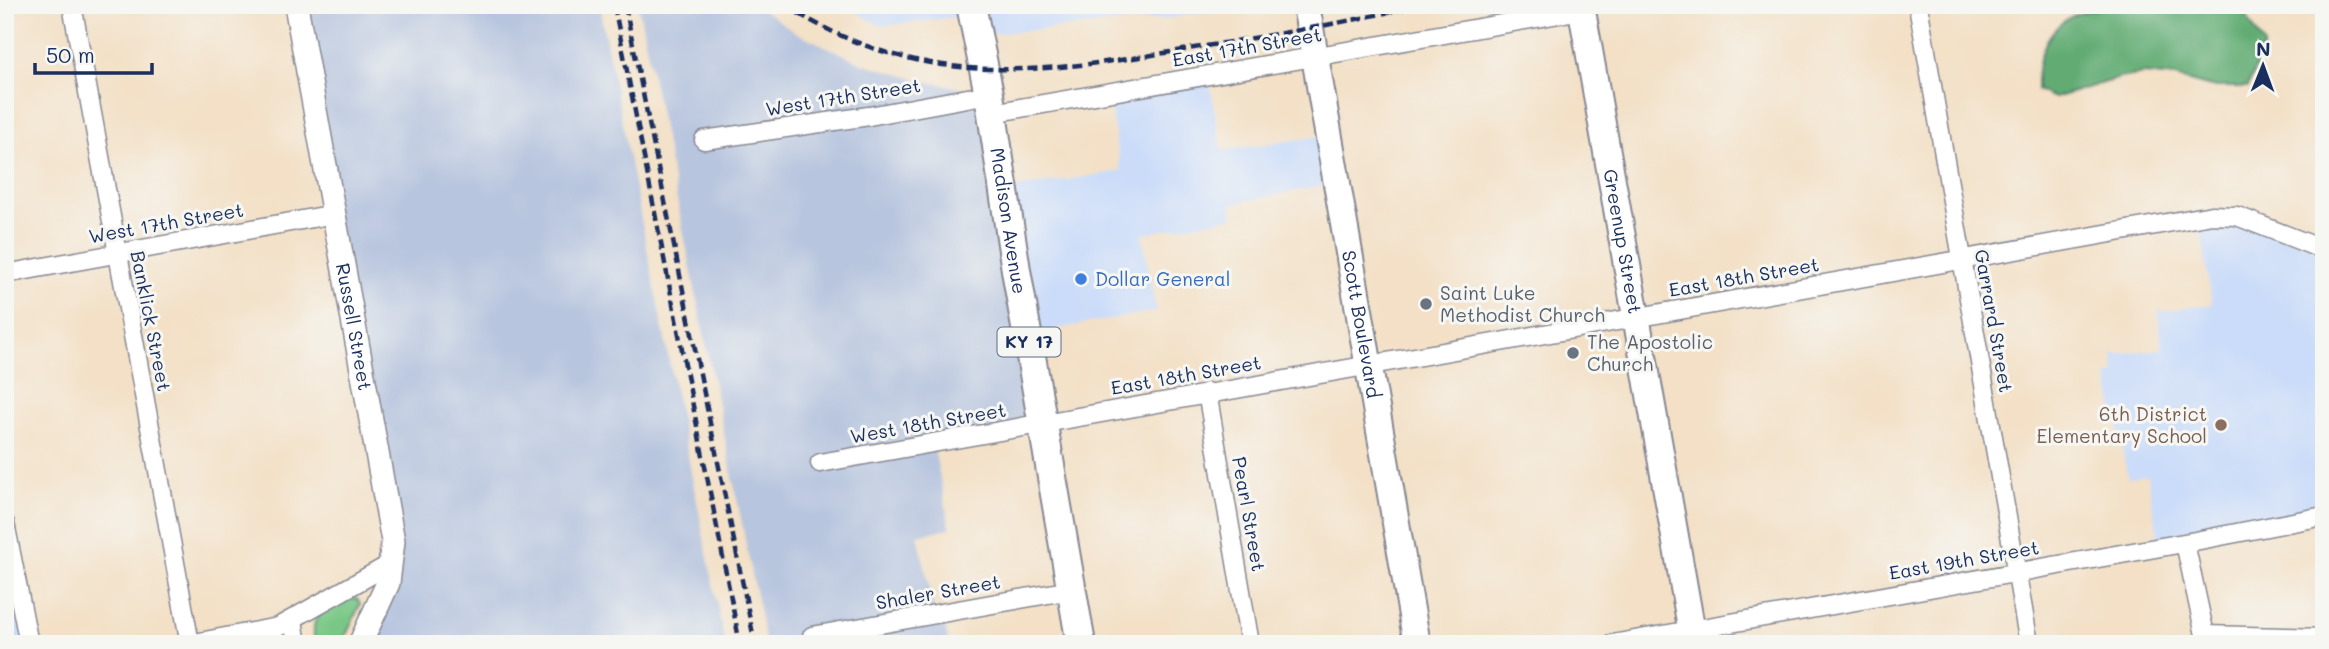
<svg xmlns="http://www.w3.org/2000/svg" width="2329" height="649" viewBox="0 0 2329 649" font-family="Mali,sans-serif">
  <style>
    .built { fill: #cadcf9 }
    .industrial { fill: #b7c5de }
    .green { fill: #79c786; stroke: #4a7b72; stroke-width: 2 }
    .forest { fill: #62ac73; stroke: #3e6e68; stroke-width: 2 }
    .lines { fill: none; stroke-linecap: round; stroke-linejoin: round }
    .minor-casing { stroke: #878892; stroke-width: 21 }
    .tertiary-casing { stroke: #878892; stroke-width: 26 }
    .secondary-casing { stroke: #878892; stroke-width: 30 }
    .primary-casing { stroke: #878892; stroke-width: 32 }
    .minor { stroke: #fff; stroke-width: 18 }
    .tertiary { stroke: #fff; stroke-width: 23 }
    .secondary { stroke: #fff; stroke-width: 26 }
    .primary { stroke: #fff; stroke-width: 28 }
    .rail { stroke: #1b2f5e; stroke-width: 4.5; stroke-dasharray: 10 5; stroke-linecap: butt }
    .shop-dot { fill: #3f7fe0; stroke: #f6f6f2; stroke-width: 2.5 }
    .worship-dot { fill: #6b7280; stroke: #f6f6f2; stroke-width: 2.5 }
    .education-dot { fill: #8d6e63; stroke: #f6f6f2; stroke-width: 2.5 }
    .labels { text-anchor: middle; stroke-width: 6; stroke-linejoin: round; paint-order: stroke }
    .shield { fill: #f6f6f2; stroke: #5d6b8a; stroke-width: 2 }
    .shield-label { font-size: 18px; font-weight: bold; fill: #1b2f5e }
    .street-label { font-size: 19px; fill: #1b2f5e; stroke: #f6f6f2 }
    .shop-label { font-size: 19px; fill: #366cbe; stroke: #f6f6f2; text-anchor: start }
    .worship-label { font-size: 19px; fill: #5b616d; stroke: #f6f6f2; text-anchor: start }
    .education-label { font-size: 19px; fill: #785e54; stroke: #f6f6f2; text-anchor: end }
  </style>
  <rect width="100%" height="100%" fill="#f6f6f2"/>
  <filter id="ink" filterUnits="userSpaceOnUse"><feTurbulence type="fractalNoise" baseFrequency=".0143" numOctaves="2"/><feDisplacementMap in="SourceGraphic" scale="14" xChannelSelector="R" yChannelSelector="G"/><feConvolveMatrix kernelMatrix="1 2 1 2 8 2 1 2 1" color-interpolation-filters="sRGB"/></filter>
  <filter id="wash" filterUnits="userSpaceOnUse"><feTurbulence type="fractalNoise" baseFrequency=".00686" numOctaves="4" result="noise"/><feDisplacementMap in="SourceGraphic" scale="28" xChannelSelector="R" yChannelSelector="G"/><feGaussianBlur stdDeviation="1.57" result="paint"/><feColorMatrix in="noise" values="0 0 0 0 0 0 0 0 0 0 0 0 0 0 0 0 0 1.4 0 .05"/><feComposite in="paint" operator="in"/></filter>
  <g filter="url(#wash)">
    <rect width="100%" height="100%" fill="#f3e0c6"/>
    <path class="built" d="M844 5H1245L1163 19 977 35 973 15 881 26Z
      M1208 75 1222 151 1328 135 1336 183 1231 204 1233 217 1142 234 1156 311 1027 334 1004 190 1121 171 1108 93Z
      M2212 215 2324 250V516L2160 547 2147 475 2128 478 2107 376 2115 374 2113 354 2162 349 2158 312 2212 304 2199 217Z
      M5 528 29 644H5Z"/>
    <path class="industrial" d="M296 5H599L725 644H360L392 563Z
      M638 5H756L797 33 862 63 915 79 989 94 1043 423 933 443 950 528 918 535 935 614 942 613 949 644H766Z"/>
    <path class="green" d="M348 598 357 599 360 604 342 644H315C309 611 323 613 348 598Z"/>
    <path class="forest" d="M2112 5 2244 12 2264 45 2248 87H2211L2175 77 2144 74 2119 78 2054 98 2037 90C2036 63 2043 33 2069 18 2080 11 2099 9 2112 5Z"/>
  </g>
  <g filter="url(#ink)">
    <g class="lines">
      <g class="minor-casing">
        <path id="minor" d="M72 5 190 644
          M1918 5 2029 644
          M992 113 1582 10 1591 5
          M704 140 869 116 989 94
          M5 274 335 214
          M1207 392 1250 644
          M820 463 2212 215 2237 216 2324 250
          M5 523 29 644
          M2185 543 2207 644
          M293 620 297 644
          M2205 635 2324 638
          M812 636 1071 590
          M189 644 278 627 392 563
          M1612 644 2195 541 2324 516"/>
      </g>
      <g class="tertiary-casing">
        <g id="tertiary">
          <path id="s1" d="M296 5 393 541 388 583 360 644"/>
        </g>
      </g>
      <g class="secondary-casing">
        <g id="secondary">
          <path id="s2" d="M1306 5 1417 644"/>
          <path id="s3" d="M1581 5 1694 644"/>
        </g>
      </g>
      <g class="primary-casing">
        <g id="primary">
          <path id="s4" d="M971 5 989 94 1016 270 1081 644"/>
        </g>
      </g>
      <use href="#minor" class="minor"/>
      <use href="#tertiary" class="tertiary"/>
      <use href="#secondary" class="secondary"/>
      <use href="#primary" class="primary"/>
      <path class="rail" d="M614 5 740 644
        M625 5 755 644
        M785 5C924 95 1054 72 1206 46 1278 34 1350 22 1420 5"/>
    </g>
  </g>
  <circle class="shop-dot" cx="1081" cy="279" r="7"/>
  <g class="worship-dot">
    <circle cx="1426" cy="304" r="7"/>
    <circle cx="1573" cy="353" r="7"/>
  </g>
  <circle class="education-dot" cx="2221" cy="425" r="7"/>
  <g class="labels">
    <rect class="shield" x="997.5" y="327.5" width="63" height="29" rx="5"/>
    <g class="shield-label">
      <text x="1029" y="348">KY 17</text>
    </g>
    <g class="street-label">
      <text transform="translate(1247 47) rotate(-10)" y="7">East 17th Street</text>
      <text transform="translate(843 97) rotate(-9)" y="7">West 17th Street</text>
      <text dy="7" stroke="none"><textPath href="#s4" startOffset="219">Madison Avenue</textPath></text>
      <text transform="translate(166 223) rotate(-10)" y="7">West 17th Street</text>
      <text dy="7" stroke="none"><textPath href="#s3" startOffset="240">Greenup Street</textPath></text>
      <text transform="translate(1744 277) rotate(-10)" y="7">East 18th Street</text>
      <text transform="translate(151 321) rotate(79)" y="7">Banklick Street</text>
      <text transform="translate(1994 321) rotate(80)" y="7">Garrard Street</text>
      <text dy="7" stroke="none"><textPath href="#s2" startOffset="324">Scott Boulevard</textPath></text>
      <text dy="7" stroke="none"><textPath href="#s1" startOffset="327">Russell Street</textPath></text>
      <text transform="translate(1186 375) rotate(-10)" y="7">East 18th Street</text>
      <text transform="translate(928 423) rotate(-10)" y="7">West 18th Street</text>
      <text transform="translate(1249 514) rotate(80)" y="7">Pearl Street</text>
      <text transform="translate(1964 560) rotate(-10)" y="7">East 19th Street</text>
      <text transform="translate(938 592) rotate(-10)" y="7">Shaler Street</text>
    </g>
    <g class="shop-label">
      <text x="1095" y="286">Dollar General</text>
    </g>
    <g class="worship-label">
      <text x="1440" y="300">Saint Luke<tspan x="1440" dy="22">Methodist Church</tspan></text>
      <text x="1587" y="349">The Apostolic<tspan x="1587" dy="22">Church</tspan></text>
    </g>
    <g class="education-label">
      <text x="2207" y="421">6th District<tspan x="2207" dy="22">Elementary School</tspan></text>
    </g>
  </g>
  <rect width="2329" height="649" fill="none" stroke="#f6f6f2" stroke-width="28"/>
  <g transform="translate(2263 66) rotate(1)" stroke="#f6f6f2" stroke-width="5" paint-order="stroke">
  <path d="M0-5L12 26L0 18L-12 26Z" fill="#1b2f5e"/>
  <text y="-10" font-size="19" font-weight="bold" text-anchor="middle" fill="#1b2f5e">N</text>
  </g>
  <path d="M35 63v10h117v-10" fill="none" stroke="#1b2f5e" stroke-width="3.5"/>
  <text x="46" y="63" font-size="21" fill="#1b2f5e" stroke="#f6f6f2" stroke-width="5" paint-order="stroke">50 m</text>
</svg>
